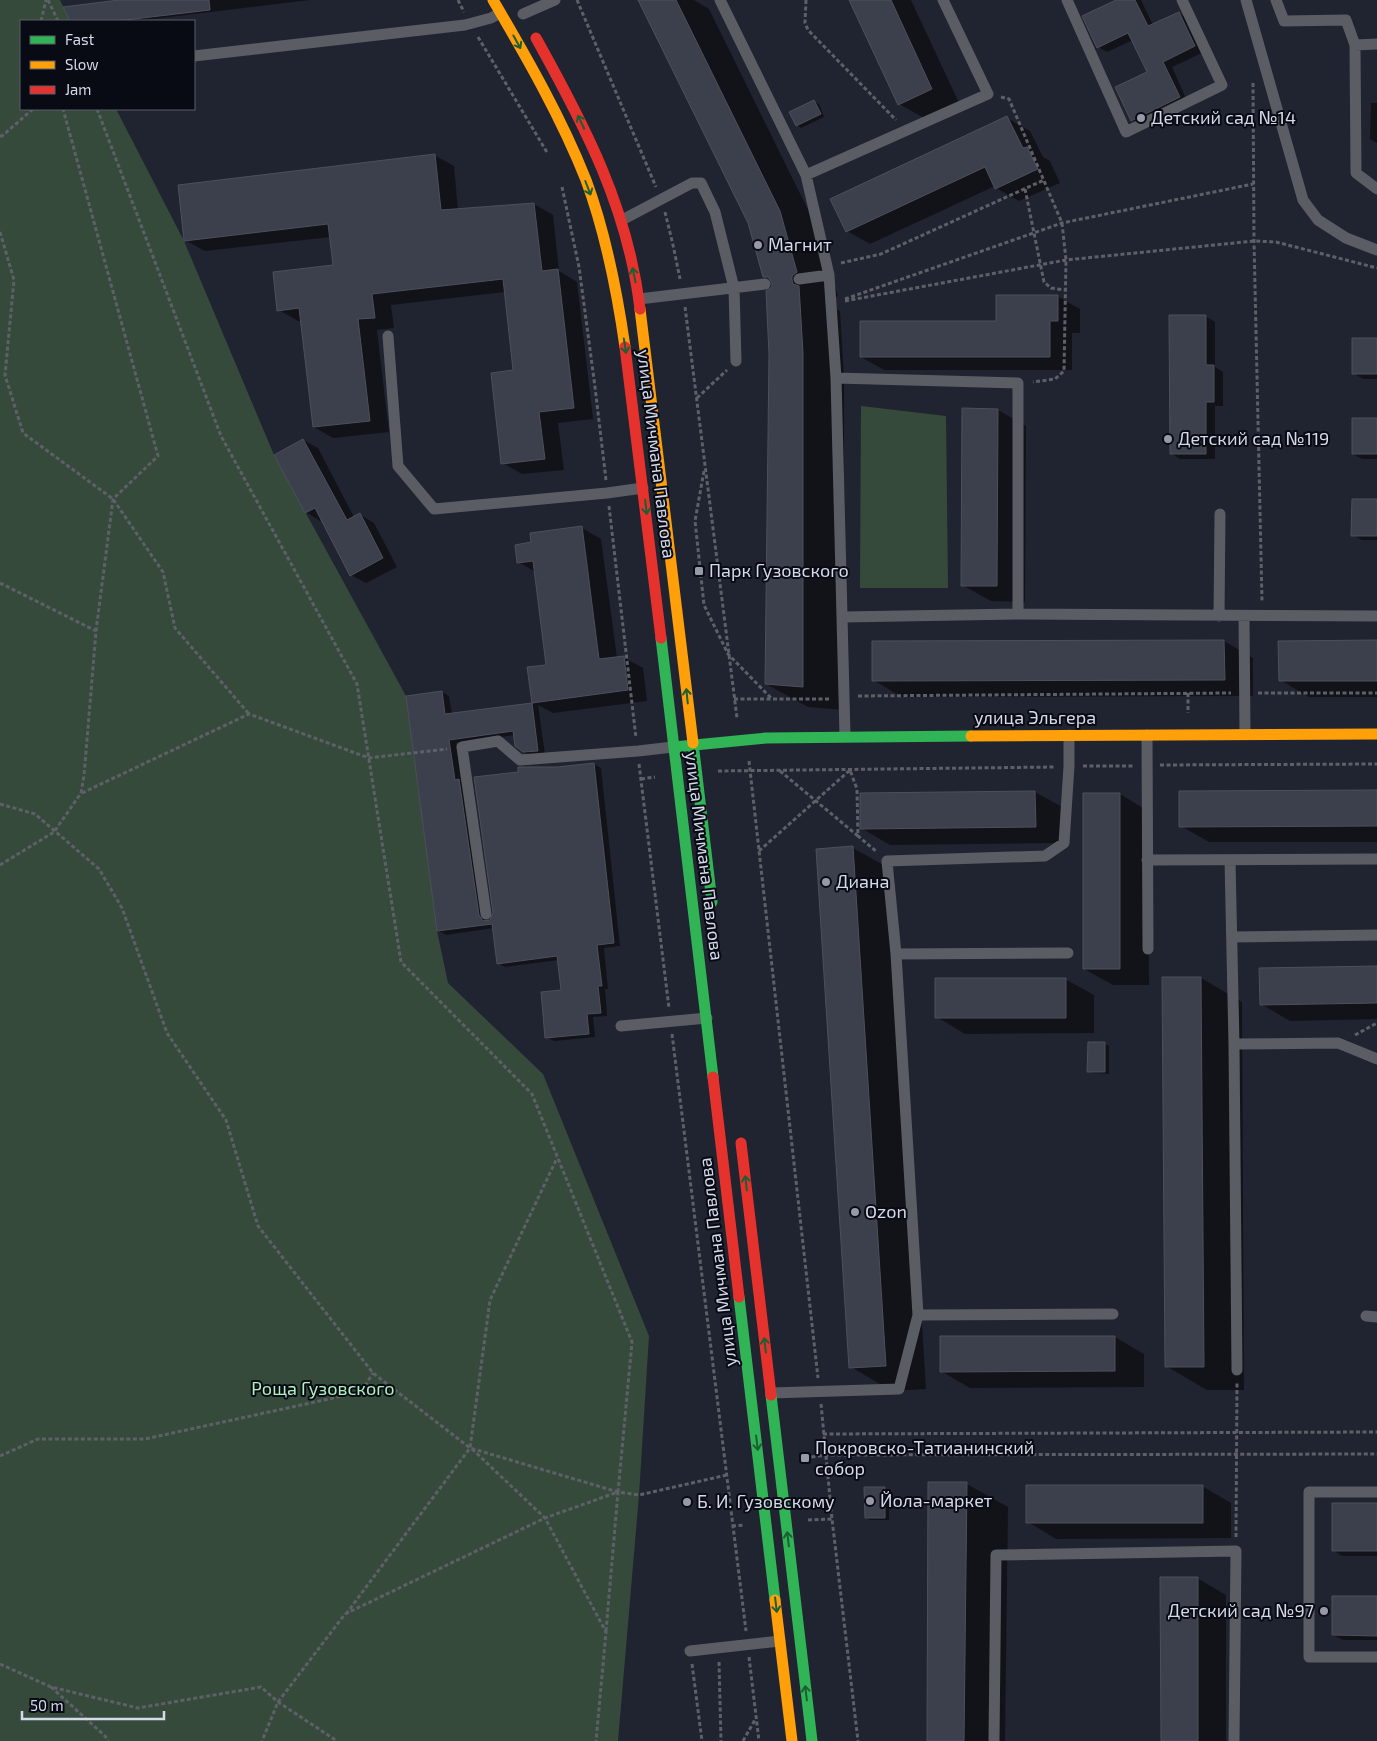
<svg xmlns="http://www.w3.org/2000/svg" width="1377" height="1741" viewBox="0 0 1377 1741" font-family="'Exo 2',sans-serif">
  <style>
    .green { fill: #364a3c }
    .shadow { fill: #0007 }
    .building { fill: #3c404c; stroke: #4d505a }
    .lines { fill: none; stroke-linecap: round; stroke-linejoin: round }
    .path { stroke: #5e6068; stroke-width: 3; stroke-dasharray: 4 2.5; stroke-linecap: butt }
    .lane { stroke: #5b5d64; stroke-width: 11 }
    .fast { stroke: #30b455; stroke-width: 11 }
    .slow { stroke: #ff9f0a; stroke-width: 11 }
    .jam { stroke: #e5322d; stroke-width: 11 }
    .oneway { stroke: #1c5f34 }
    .poi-dot { fill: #969aa8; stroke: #080a14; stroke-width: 2 }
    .labels { text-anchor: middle; stroke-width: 4; stroke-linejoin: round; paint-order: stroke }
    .poi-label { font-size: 18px; fill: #d5dae9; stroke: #080a14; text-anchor: start }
    .street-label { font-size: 18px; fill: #d5dae9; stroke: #080a14 }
    .park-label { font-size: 18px; fill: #b2f0c0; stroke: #080a14 }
  </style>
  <rect width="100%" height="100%" fill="#202430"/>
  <path class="green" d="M0 0H60L70 21H21V109H116L184 241 274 455 406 696 437 931 448 983 543 1074 649 1336 639 1495 618 1741H0Z
    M861 406 946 416 948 588H860Z"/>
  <path class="shadow" d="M129 0H310L137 21H72L65 8Z
    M639 0H694L709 9 821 236 838 296 833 299 834 308 840 311 844 377V710L808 707 766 684 772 281 764 276 750 223Z
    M850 0H911L960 105 928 120 899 104Z
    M1115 0H1141L1153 25 1179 13 1188 19 1204 52 1172 67 1188 103 1142 126 1132 120 1148 73 1133 40 1107 52 1098 47 1116 2Z
    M814 102 819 104 824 117 801 128 797 125Z
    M1371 103H1377V143L1370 139Z
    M1007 118 1030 131 1043 157 1050 161 1060 183 1019 201 996 188 995 186 870 244 847 231Z
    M434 155 454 166 458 210 534 204 553 215 559 271 577 282 593 419 558 423 564 470 522 474 503 463 514 371 505 292 391 305 394 328 377 330 389 432 333 438 314 427 302 321H298L279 310 334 266 331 237 205 251 185 240Z
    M1057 296 1080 309V333H1072V370H884L861 357 997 323Z
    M1205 316 1215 322V367L1223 372V406H1215V459H1180L1171 453Z
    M1377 339V379H1363L1353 373Z
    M998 410 1026 426 1025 602 991 601 962 585Z
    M1377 419V459H1362L1353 454Z
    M303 440 318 448 354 517 359 514 374 523 397 567 366 583 351 575 322 519 320 521 306 512Z
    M1377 501V540H1362L1353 535Z
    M582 528 601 539 617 658 623 657 643 668 647 701 553 713 538 705 545 754 531 756 523 751 515 735 456 743 461 782 466 785 487 922 492 921 557 768 594 764 601 768 620 946 604 948 608 989H605L607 1016 593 1017 595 1037 554 1041 547 1037 562 991 559 960 505 967 498 963 494 928 446 935 439 931 442 692 449 696 452 715 534 704 529 668 548 666 536 572 518 562 532 544Z
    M1224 641 1253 658V696L902 697 873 680V642Z
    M1377 642V697H1309L1280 680Z
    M1377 791V842H1209L1181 826Z
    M1035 792 1064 808V843L890 845 861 828V794Z
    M1120 794 1148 811 1149 985H1113L1084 969Z
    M853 848 894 871 926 1389 892 1391 851 1367Z
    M1377 967V1019L1290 1021 1261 1004Z
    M1201 978 1242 1002 1244 1390H1207L1166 1366Z
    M1065 979 1094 995V1033L965 1034 937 1017Z
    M1105 1044 1109 1046V1074L1093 1073 1089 1071Z
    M1115 1337 1144 1354V1387L970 1388 941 1371Z
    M967 1484 1008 1507 1005 1741H928Z
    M1202 1486 1231 1503V1538L1056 1539 1028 1522Z
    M885 1488 889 1490V1520H870L866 1518Z
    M1377 1504V1556H1342L1333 1550Z
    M1197 1578 1226 1595V1741H1162Z
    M1377 1598V1640H1343L1333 1635Z"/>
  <path class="building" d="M119 0H209L210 10 117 21H70L63 7Z
    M638 0H676L780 211 797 272 792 276V280L793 284 799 286 803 353V687L765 684 769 354 766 291 772 287V283L768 277H763L748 223Z
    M849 0H891L932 89 898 105Z
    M1116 0H1135L1148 26 1179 12 1195 46 1163 62 1180 97 1131 121 1115 87 1147 72 1128 33 1097 48 1082 16Z
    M814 100 821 114 796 126 789 112Z
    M1007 116 1023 148 1027 147 1038 169 995 189 985 167 846 232 830 199Z
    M435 154 441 210 534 203 542 271 558 269 574 408 539 412 545 459 501 464 491 373 513 370 503 279 372 294 375 318 358 319 370 421 313 427 299 308 277 311 273 272 333 265 328 224 184 241 178 185Z
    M996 295H1058V321H1050V357H860V321H996Z
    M1169 315H1206V365H1214V402H1206V454H1170Z
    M1352 338H1377V374H1352Z
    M962 408 998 409 997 586H961Z
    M1352 418H1377V454H1352Z
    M303 439 347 520 360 513 383 558 350 576 315 508 305 513 274 455Z
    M1352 499H1377V536H1351Z
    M582 526 599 659 624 656 628 690 532 703 527 667 546 665 533 561 517 563 515 545 531 542 530 533Z
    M1224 640 1225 680 872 681V641Z
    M1377 640V681H1279L1278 641Z
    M442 691 445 714 532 703 538 751 523 752 515 746 513 731 449 740 455 780 459 779 479 915 483 921 490 920 493 913 474 777 518 772V767H557L594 763 614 943 597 945 602 986H598L601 1013 587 1014 589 1034 545 1038 541 992 561 990 557 956 497 964 492 924 437 931 406 696Z
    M1377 790V826L1179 827V791Z
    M1035 791 1036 827 860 829V793Z
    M1083 793H1120V969H1083Z
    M853 846 886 1366 849 1368 816 849Z
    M1377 966V1003L1260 1005 1259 968Z
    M1162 977H1201L1204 1367H1165Z
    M935 978H1066V1018H935Z
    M1088 1042H1105V1072H1087Z
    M940 1336H1115V1371L940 1372Z
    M928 1482H967L964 1741H927Z
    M1026 1485H1203V1523H1026Z
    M864 1487H885V1518H865Z
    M1332 1503H1377V1551H1332Z
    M1160 1577H1198V1741H1161Z
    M1332 1596H1377V1636L1332 1635Z"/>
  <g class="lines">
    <path class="path" d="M48 0 58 21
      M458 0 464 12
      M577 0 656 187
      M806 0 805 23 808 30 896 120
      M41 21 46 0
      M478 37 548 154
      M1253 83 1254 241 1262 601
      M1001 97 1009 99 1062 223 1066 260 1064 371 1055 379 1033 382
      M97 109 221 436 357 684 401 962 532 1094 632 1342 618 1492 545 1518 345 1614 278 1702 262 1741
      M0 136H2L33 109
      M562 187 579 267 595 387 606 480
      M1025 189 1044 282 1051 288 1065 290
      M665 212 673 245 680 279
      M0 232 14 280 5 375 23 433 113 499 163 572 175 628 249 714
      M841 263 881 254 1044 180
      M845 299 1062 223 1253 184
      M845 301 1066 260 1254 241 1276 242 1377 268
      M685 307 737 718
      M697 398 727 370
      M704 471 695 521 704 605 728 654 771 698
      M609 506 636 738
      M0 583 96 631
      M1188 693V713
      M1258 693H1377
      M858 696 1231 693
      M734 699H829
      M749 761 818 1378
      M639 764 669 1008
      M1160 765 1377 764
      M1083 766H1134
      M718 771 1054 767
      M780 771 858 836
      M641 779 655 777
      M82 793 249 714 369 758 447 749
      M0 804 35 814 99 869 122 908 167 1033 226 1120 258 1226 373 1373 470 1448 618 1492 639 1495 727 1475
      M759 851 850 770 857 789 858 836 877 852
      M0 865 54 832 81 793 84 776 96 631 113 499 158 456 63 109
      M672 1034 746 1631
      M1355 1035 1377 1023
      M821 1404 832 1519 858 1741
      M823 1434 1377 1432
      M472 1449 545 1518 606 1632 596 1741
      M0 1456 38 1439H145L361 1392 373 1373
      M805 1458 826 1455 1377 1454
      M808 1520 832 1519
      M732 1526 745 1525
      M1236 1537 1237 1383
      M346 1614 470 1448 490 1300 557 1158
      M606 1631 618 1492
      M749 1657 759 1741
      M719 1662 721 1741
      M0 1664 51 1687 138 1708 261 1687 278 1702 337 1741
      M692 1664 702 1741
      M51 1687 105 1736 108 1741
      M743 1741 756 1718"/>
    <path class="lane" d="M720 0 806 175 829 275 836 378 845 736
      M1067 0 1126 132 1222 85 1182 0
      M1246 0 1303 200 1318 220 1346 238 1377 250
      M1276 0 1284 21 1346 20 1355 45
      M523 14 555 0
      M1377 44 1355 45 1356 173 1377 189
      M194 56 465 25 491 18 500 13
      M806 175 988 94 943 0
      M622 220 692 183H701L715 212 734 288 736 361
      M799 279 829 275
      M639 299 765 284
      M388 336 398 466 434 509 607 493 643 488
      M836 378 1018 383V614
      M1219 616 1220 514
      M1244 616 1245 734
      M843 617 1018 614 1377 616
      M1147 735 1148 949
      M1147 860 1377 859
      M1230 860 1234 1044 1237 1370
      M486 914 462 747 498 741 520 760 638 751 673 747
      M1232 937 1377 935
      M896 954 1068 953
      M621 1026 707 1018
      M1234 1044 1338 1043 1377 1059
      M918 1315 1113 1314
      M1366 1316 1377 1317
      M771 1393 899 1389 918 1315 896 954 887 861 1045 856 1064 843 1069 766V735
      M1377 1492H1309V1657H1377
      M690 1651 780 1641
      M994 1741 996 1555 1236 1551 1234 1741"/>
    <path class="fast" d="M661 638 713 1077
      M693 743 712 902
      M674 747 766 738 971 736
      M739 1297 775 1600
      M771 1395 812 1741"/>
    <path class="slow" d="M493 0C527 58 561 117 586 180 606 234 617 291 625 347
      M640 309 693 743
      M971 736 1377 734
      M775 1600 792 1741"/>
    <path class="jam" d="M536 38C585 126 628 208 640 309
      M625 347 661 638
      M713 1077 739 1297
      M741 1143 771 1395"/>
  </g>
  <defs><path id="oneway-shaft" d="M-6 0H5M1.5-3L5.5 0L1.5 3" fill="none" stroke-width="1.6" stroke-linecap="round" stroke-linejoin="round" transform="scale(1.25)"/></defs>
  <g class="oneway">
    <use href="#oneway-shaft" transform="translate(517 42) rotate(61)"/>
    <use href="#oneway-shaft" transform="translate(581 122) rotate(-115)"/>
    <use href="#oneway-shaft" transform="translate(588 188) rotate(69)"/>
    <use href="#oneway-shaft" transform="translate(634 275) rotate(-102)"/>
    <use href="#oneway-shaft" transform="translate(625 346) rotate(81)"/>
    <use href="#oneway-shaft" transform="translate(646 507) rotate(83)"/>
    <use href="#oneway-shaft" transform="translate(687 696) rotate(-96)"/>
    <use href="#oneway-shaft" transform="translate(746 1183) rotate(-97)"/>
    <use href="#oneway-shaft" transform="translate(765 1345) rotate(-97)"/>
    <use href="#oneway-shaft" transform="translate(757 1443) rotate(83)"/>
    <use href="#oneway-shaft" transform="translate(788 1539) rotate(-97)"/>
    <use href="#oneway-shaft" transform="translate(776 1605) rotate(83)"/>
    <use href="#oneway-shaft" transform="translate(806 1693) rotate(-97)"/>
  </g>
  <g class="poi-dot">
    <circle cx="1141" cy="118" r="5"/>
    <circle cx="758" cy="245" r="5"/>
    <circle cx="1168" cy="439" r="5"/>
    <rect x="694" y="566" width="10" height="10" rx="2.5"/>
    <circle cx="826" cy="882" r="5"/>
    <circle cx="855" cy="1212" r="5"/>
    <rect x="800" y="1453" width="10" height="10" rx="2.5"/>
    <circle cx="870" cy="1501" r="5"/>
    <circle cx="687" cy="1502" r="5"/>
    <circle cx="1324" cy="1611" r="5"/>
  </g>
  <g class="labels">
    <g class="poi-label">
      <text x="1151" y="124">Детский сад №14</text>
      <text x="768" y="251">Магнит</text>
      <text x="1178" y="445">Детский сад №119</text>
      <text x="709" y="577">Парк Гузовского</text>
      <text x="836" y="888">Диана</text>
      <text x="865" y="1218">Ozon</text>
      <text x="815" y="1454">Покровско-Татианинский<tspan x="815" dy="21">собор</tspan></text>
      <text x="880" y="1507">Йола-маркет</text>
      <text x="697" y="1508">Б. И. Гузовскому</text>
      <text x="1314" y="1617" text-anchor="end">Детский сад №97</text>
    </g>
    <g class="street-label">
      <text transform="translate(656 454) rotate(83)" y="6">улица Мичмана Павлова</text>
      <text x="1035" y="724">улица Эльгера</text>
      <text transform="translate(704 856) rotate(83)" y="6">улица Мичмана Павлова</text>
      <text transform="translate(718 1262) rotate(-97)" y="6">улица Мичмана Павлова</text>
    </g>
    <g class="park-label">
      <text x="323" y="1395">Роща Гузовского</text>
    </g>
  </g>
  <rect x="20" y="20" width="175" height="90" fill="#080a14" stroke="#5a5d69"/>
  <rect x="30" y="36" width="25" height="8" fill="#30b455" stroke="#5a5d69"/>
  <text x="65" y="45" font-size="15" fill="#d5dae9">Fast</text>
  <rect x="30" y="61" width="25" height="8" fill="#ff9f0a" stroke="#5a5d69"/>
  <text x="65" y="70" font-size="15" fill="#d5dae9">Slow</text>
  <rect x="30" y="86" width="25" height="8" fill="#e5322d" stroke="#5a5d69"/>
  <text x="65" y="95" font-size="15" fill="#d5dae9">Jam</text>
  <path d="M22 1711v8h142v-8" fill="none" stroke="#d5dae9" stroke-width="2.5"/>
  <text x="30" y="1711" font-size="15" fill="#d5dae9" stroke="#080a14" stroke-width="4" paint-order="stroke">50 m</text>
</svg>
